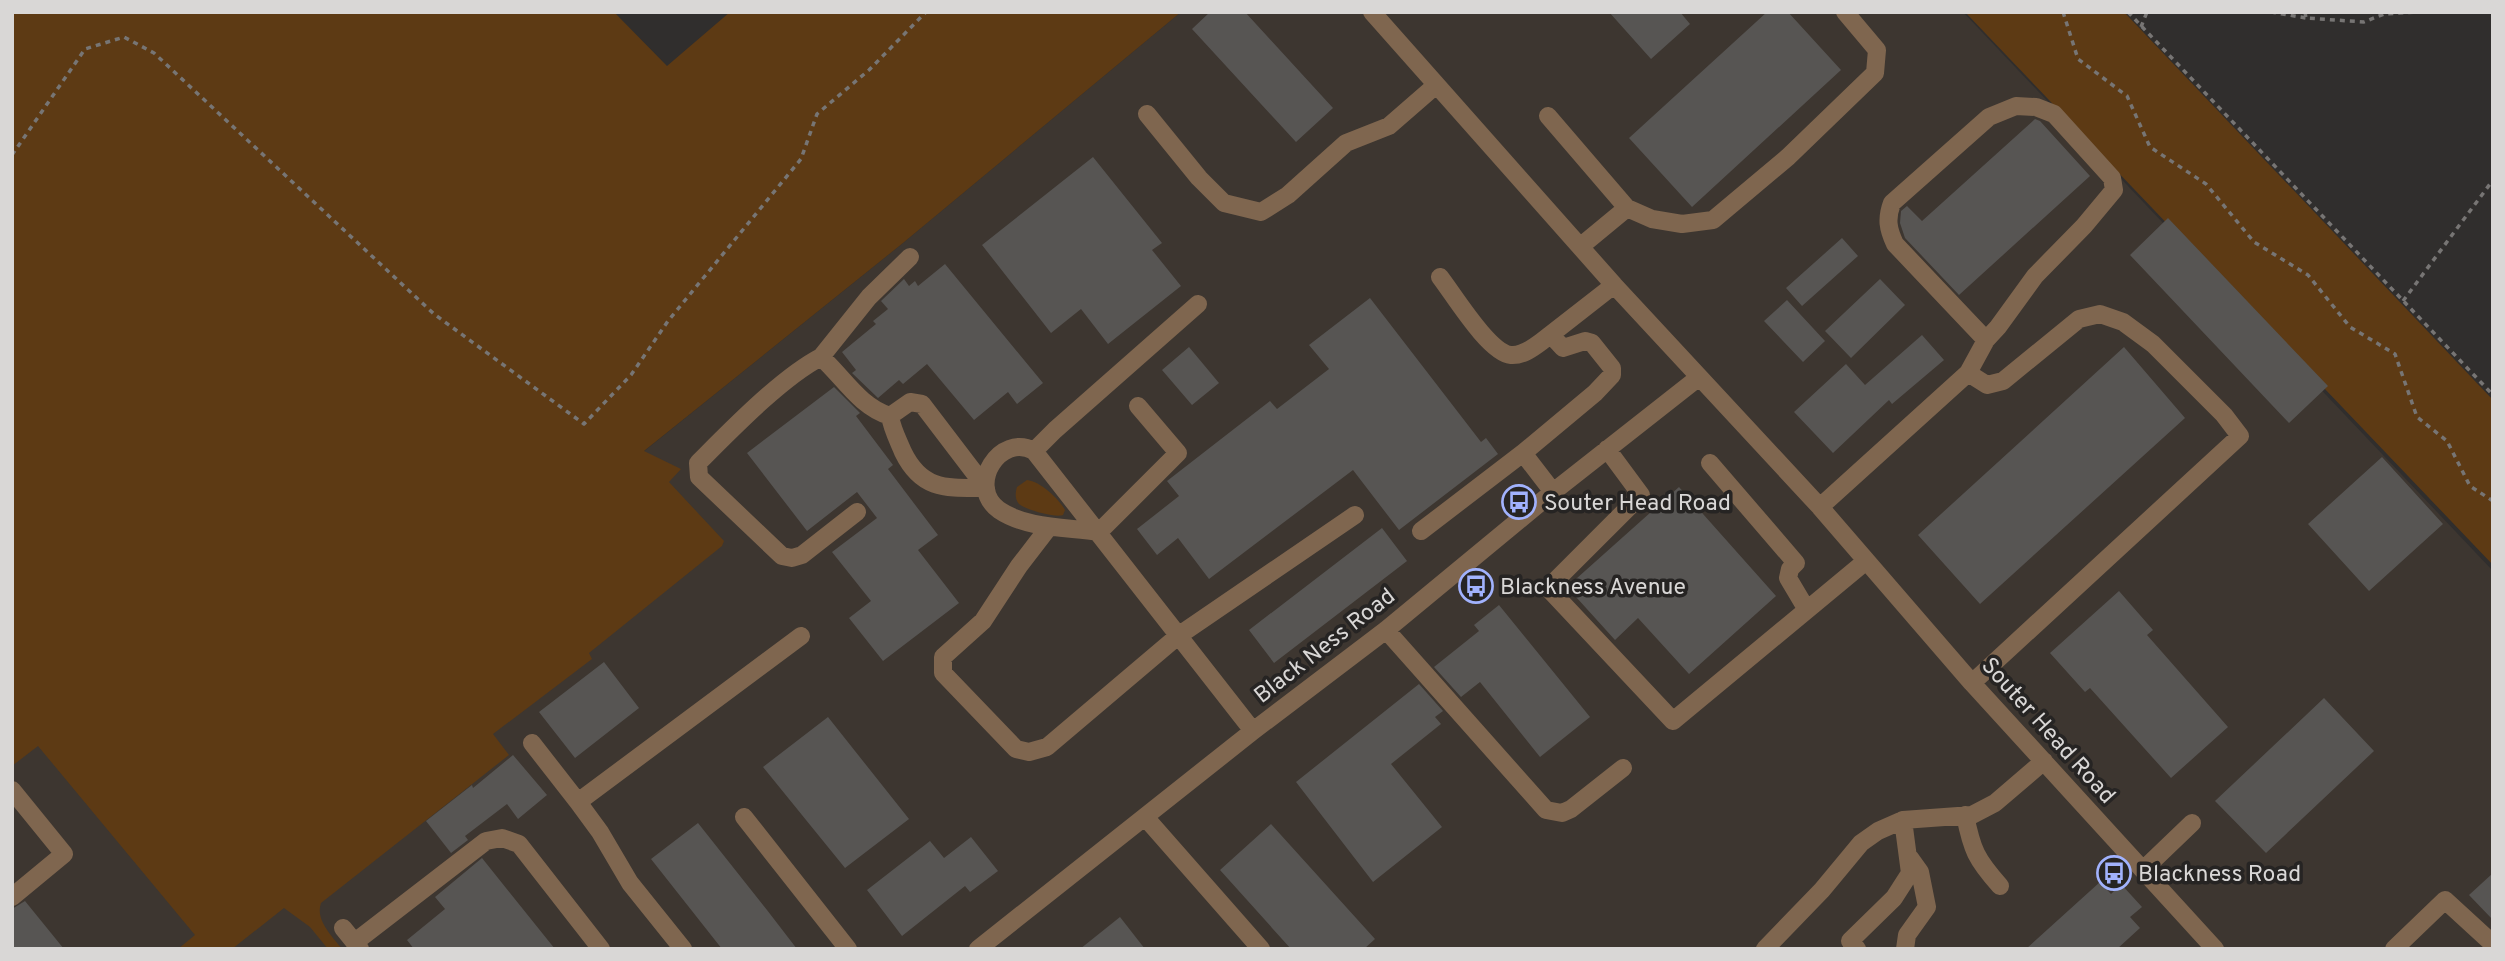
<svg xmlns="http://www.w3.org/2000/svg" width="2505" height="961" viewBox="0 0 2505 961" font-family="Overpass,sans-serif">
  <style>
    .built { fill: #3d3630 }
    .green { fill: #5d3a14 }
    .building { fill: #575553 }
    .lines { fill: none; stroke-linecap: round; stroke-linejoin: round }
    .path { stroke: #777574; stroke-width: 3.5; stroke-dasharray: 5 5; stroke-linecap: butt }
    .minor { stroke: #7f664f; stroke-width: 18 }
    .labels { text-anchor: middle; stroke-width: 7; stroke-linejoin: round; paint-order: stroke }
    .poi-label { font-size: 23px; fill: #d9d7d6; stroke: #262423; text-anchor: start }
    .street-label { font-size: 23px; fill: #d9d7d6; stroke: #262423 }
  </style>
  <rect width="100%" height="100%" fill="#302e2d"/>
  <path class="built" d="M1181 12H1963L2493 571V949H12V271L643 452 903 243Z"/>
  <path class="green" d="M12 12H614L667 66 730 12H1181L903 243 644 451 681 469 669 482 724 541 722 546 589 653 592 659 493 734 509 755 321 903C315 920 332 936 342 949H328L310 927 284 908 232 949H178L195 935 38 746 12 766Z
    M1965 12H2124L2493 400V565Z
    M1027 480C1040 481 1059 499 1065 510L1063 515C1056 518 1026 510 1019 504 1015 499 1015 494 1017 487Z"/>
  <path class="building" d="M1210 12H1245L1333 108 1296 142 1192 29Z
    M1609 12H1680L1690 24 1651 59Z
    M1767 12H1788L1841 70 1692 207 1629 138Z
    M2035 119 2040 121 2090 176 1959 295 1905 238 1900 223 1901 211 1907 206 1922 221Z
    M1093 157 1162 243 1152 250 1181 286 1108 344 1081 309 1051 333 982 245Z
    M2168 218 2328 386 2289 423 2130 255Z
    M1842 238 1858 256 1802 306 1786 288Z
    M945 264 1043 383 1017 404 1008 392 974 420 927 364 903 384 899 380 878 398 852 373 856 370 842 352 876 324 873 321 888 309 881 301 904 279 909 286 915 281 918 286Z
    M1880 279 1905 305 1851 358 1825 331Z
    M1370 298 1481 442 1486 438 1498 454 1399 530 1353 470 1209 579 1178 538 1157 555 1137 529 1179 496 1167 481 1270 401 1277 409 1329 369 1309 345Z
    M1787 300 1825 341 1803 362 1764 321Z
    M1922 335 1944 360 1892 404 1889 400 1833 453 1794 412 1846 364 1865 385Z
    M1189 347 1219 383 1192 405 1162 370Z
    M2124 347 2185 418 1980 604 1918 535Z
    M834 387 860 413 856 416 893 465 888 469 938 535 918 550 959 603 883 661 849 618 871 601 832 552 877 518 857 492 807 531 747 453Z
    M2382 457 2443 524 2369 591 2308 524Z
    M1679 487 1776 596 1689 674 1638 618 1615 640 1567 587Z
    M1382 528 1407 561 1274 663 1249 630Z
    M2119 591 2153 630 2147 635 2228 727 2171 778 2090 688 2085 692 2050 653Z
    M1499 605 1590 717 1540 757 1480 682 1461 697 1434 667 1479 631 1474 625Z
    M604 662 639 708 575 758 539 712Z
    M1419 684 1443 711 1435 717 1441 724 1391 764 1442 827 1373 882 1296 782Z
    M2324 698 2374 751 2266 853 2215 801Z
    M828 717 909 819 845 868 763 767Z
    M513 755 547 795 518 819 507 804 465 836 468 840 451 853 426 821 472 785 473 788Z
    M698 823 767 910 797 949H722L651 859Z
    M1271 824 1375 939 1364 949H1291L1220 870Z
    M971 837 998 871 970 892 965 886 902 936 867 890 930 841 944 858Z
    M482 858 555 949H414L407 940 445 909 435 897Z
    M2493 873V920L2469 895Z
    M2100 882 2111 894 2121 884 2142 907 2130 917 2140 928 2117 949H2026Z
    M25 901 64 949H12V909Z
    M1120 917 1145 949H1080Z"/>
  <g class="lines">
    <path class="path" d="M2063 12 2078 59 2127 96 2150 147 2206 184 2254 242 2308 275 2350 327 2395 354 2417 417 2447 441 2470 486 2493 501
      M2128 12 2493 395
      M2271 12 2306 18
      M2305 12 2306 18 2364 22 2384 14 2416 12
      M2141 27 2147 12
      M12 155 85 49 124 37 154 53 434 314 584 424 631 375 668 321 801 159 817 114 869 70 926 12
      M2403 301 2493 180"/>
    <path class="minor" d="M1372 12 1614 285 1820 507 1972 683 2215 949
      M1147 114 1199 178 1224 203 1261 212 1288 195 1346 143 1389 126 1435 86
      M1548 116 1627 208
      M1581 246 1627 208 1652 219 1682 224 1713 220 1788 157 1875 73 1877 50 1845 12
      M1440 277C1454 295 1489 353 1511 355 1522 356 1533 348 1541 342L1614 285
      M821 357 869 297 910 257
      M1968 373 1987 385 2003 381 2079 319 2100 314 2123 322 2153 344 2224 415 2240 436 1972 683
      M910 402 922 404 986 488C947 488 922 491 903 452 898 440 892 429 890 416Z
      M1607 449 1641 495 1548 588 1673 721 1866 561
      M1034 451 1055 430 1198 304
      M1523 453 1595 393 1612 375V368L1592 343 1585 341 1563 348 1551 335
      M1710 463 1796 563 1790 569 1788 578 1807 610
      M1820 507 1968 373 1986 340 1998 327 2035 276 2084 226 2114 190 2112 178 2054 114 2036 107 2016 106 1989 117 1892 203C1886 219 1888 229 1895 244L1986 340
      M857 512 802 555 792 558 782 556 699 477 698 463C731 430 781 378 821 357 844 378 860 407 890 416
      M1049 527 1019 566 983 621 943 657V673L1016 749 1029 752 1047 747 1178 636 1355 515
      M1421 531 1523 453 1553 492
      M1099 532C1067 527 1027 529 999 510 966 486 1000 432 1034 451L1253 731
      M1099 532 1178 453 1138 406
      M1386 630 1546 810 1562 813 1571 809 1623 768
      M532 743 578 802
      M12 790 64 854 12 897
      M1965 815C1972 850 1976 859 2000 886
      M744 817 848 949
      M1145 817 1261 949
      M2143 870 2192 823
      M343 928 360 949
      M355 942 486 841 502 838 519 844 601 949
      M683 949 630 883 600 832 578 802 801 636
      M978 949 1253 731 1386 630 1553 492 1698 378
      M1765 949 1822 890 1861 843 1878 831 1903 820 1972 815 1995 803 2044 761
      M1857 949 1850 941 1894 898 1910 873 1903 820
      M1905 949 1907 935 1927 907 1920 872 1910 858
      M2394 949 2445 900 2493 944"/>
  </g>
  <defs>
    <g id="bus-ring" transform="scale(1.75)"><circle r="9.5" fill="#262423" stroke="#a1b2fd" stroke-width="1.5"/><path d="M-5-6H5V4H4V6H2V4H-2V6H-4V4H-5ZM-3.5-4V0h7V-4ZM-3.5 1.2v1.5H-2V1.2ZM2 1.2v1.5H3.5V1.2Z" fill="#a1b2fd"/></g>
  </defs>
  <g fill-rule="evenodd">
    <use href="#bus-ring" x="1519" y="502"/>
    <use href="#bus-ring" x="1476" y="586"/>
    <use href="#bus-ring" x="2114" y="873"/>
  </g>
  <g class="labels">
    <g class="poi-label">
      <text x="1544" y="510">Souter Head Road</text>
      <text x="1500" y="594">Blackness Avenue</text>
      <text x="2138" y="881">Blackness Road</text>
    </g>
    <g class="street-label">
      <text transform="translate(1324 645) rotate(-38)" y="8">Black Ness Road</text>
      <text transform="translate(2049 730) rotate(48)" y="8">Souter Head Road</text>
    </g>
  </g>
  <rect width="2505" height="961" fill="none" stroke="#d9d7d6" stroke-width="28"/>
</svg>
